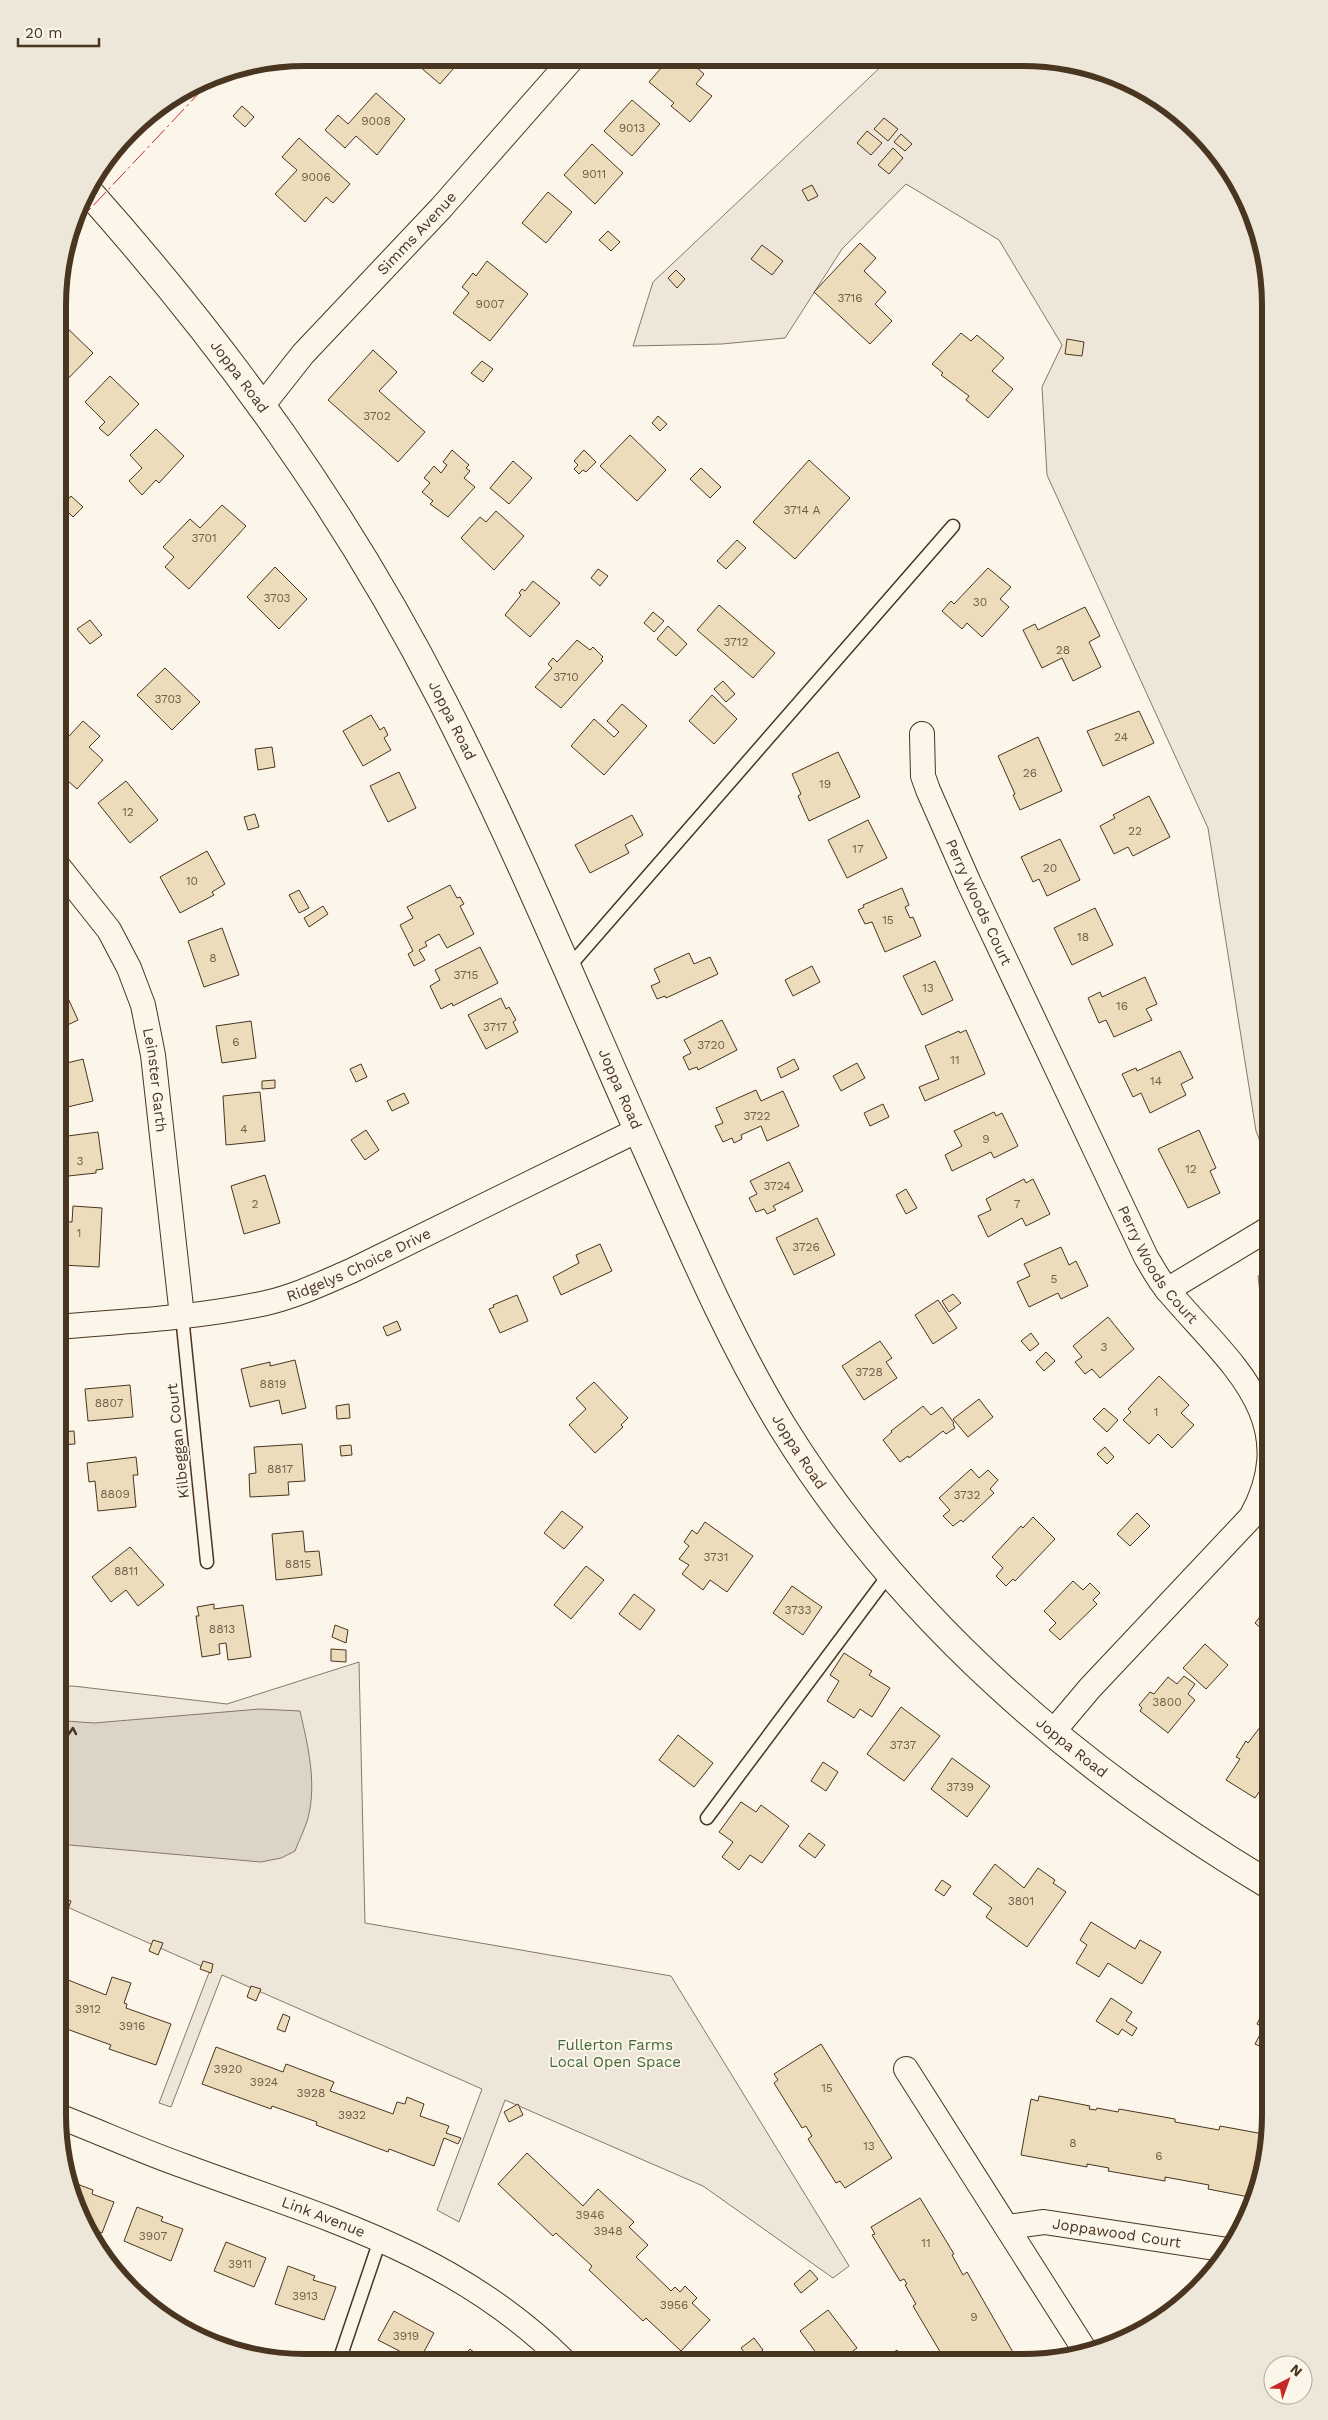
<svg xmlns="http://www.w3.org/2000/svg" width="1328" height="2420" viewBox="0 0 1328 2420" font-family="'Work Sans',sans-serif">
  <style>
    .green { fill: #ede6d9; stroke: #887966 }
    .water { fill: #dcd4c6; stroke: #887966 }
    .building { fill: #ecdcbc; stroke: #4a3520 }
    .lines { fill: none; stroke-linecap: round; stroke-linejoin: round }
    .lane-casing { stroke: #4a3520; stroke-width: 15 }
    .street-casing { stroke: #4a3520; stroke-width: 26 }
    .primary-casing { stroke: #4a3520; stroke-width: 30 }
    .lane { stroke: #fbf6e9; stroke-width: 12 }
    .street { stroke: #fbf6e9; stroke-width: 24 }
    .primary { stroke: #fbf6e9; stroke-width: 28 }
    .wall { stroke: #4a3520; stroke-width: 2.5 }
    .power { stroke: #c62828; stroke-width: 1; stroke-dasharray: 18 4 2.5 4; stroke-linecap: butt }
    .labels { text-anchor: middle; stroke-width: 4; stroke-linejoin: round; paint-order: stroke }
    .number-label { font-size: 12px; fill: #725f47 }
    .street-label { font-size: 15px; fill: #4a3520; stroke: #fbf6e9 }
    .park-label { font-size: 15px; fill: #436837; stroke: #fbf6e9 }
    .rim { fill: none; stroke: #4a3520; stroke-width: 6 }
  </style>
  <rect width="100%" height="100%" fill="#fbf6e9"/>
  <path class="green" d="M887 61 1071 62 1132 83 1186 119 1229 167 1257 225 1270 305V1167L1256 1131 1208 828 1047 475 1042 387 1062 345 999 240 906 184 842 249 785 338 722 344 633 346 653 282Z
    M1270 1265V1323L1262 1309 1258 1276Z
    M359 1662 365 1923 671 1976 849 2266 833 2278 703 2186 505 2100 459 2222 437 2210 482 2089 222 1975 171 2107 159 2103 210 1970 58 1903V1687L73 1686 227 1704Z"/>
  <path class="water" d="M260 1709 300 1711C308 1746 317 1783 308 1818 305 1829 299 1840 295 1851L281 1858 261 1862 58 1844V1718L66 1721 94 1723Z"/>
  <path class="building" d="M413 58H458L460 61 440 84 412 60Z
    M668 60H688L704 74 696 84 712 96 690 122 671 106 674 103 649 82Z
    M376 93 405 119 377 155 356 136 345 148 325 130 338 115 348 124Z
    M632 100 660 124 632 156 604 131Z
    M242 106 254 117 245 127 233 116Z
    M884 118 898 129 888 141 874 129Z
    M867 131 882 143 871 155 857 143Z
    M901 134 912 144 905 151 894 142Z
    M299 138 350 184 333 203 326 197 305 222 275 194 297 170 282 157Z
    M592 144 623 173 595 204 564 175Z
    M893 148 903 158 889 174 878 165Z
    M812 185 818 196 808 201 802 190Z
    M548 192 572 212 546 243 522 223Z
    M608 231 620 242 611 251 599 240Z
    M860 243 876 258 864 271 886 292 875 304 892 321 870 344 814 292Z
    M762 245 783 261 772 275 751 259Z
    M487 261 528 294 490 341 453 313 469 293 462 287 473 273 476 276Z
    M676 270 685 279 677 288 668 278Z
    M63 324 93 353 59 388 60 328Z
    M961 333 971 341 977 335 1004 358 992 371 1013 389 988 418 966 400 969 396 941 375 943 373 932 364Z
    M1067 339 1084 342 1082 356 1065 354Z
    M373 350 397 372 379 391 425 432 398 462 328 400Z
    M482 361 493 369 483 382 471 373Z
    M110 376 139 404 108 436 99 428 105 422 85 402Z
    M658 416 667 424 660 431 652 423Z
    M156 429 184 456 159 483 156 480 142 495 129 481 142 468 130 455Z
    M630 435 666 470 637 501 600 466Z
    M452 450 469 465 466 468 470 471 464 478 475 487 448 517 430 504 433 501 422 492 430 483 424 478 434 466 441 473 447 465 443 462Z
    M584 450 596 462 586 472 583 470 579 474 574 469 578 465 574 461Z
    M809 460 850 498 795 559 753 522Z
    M513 461 532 478 509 504 490 488Z
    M701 468 721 487 710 498 690 479Z
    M71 496 83 507 73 517 62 506Z
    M222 505 246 526 189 589 165 567 174 557 163 547 190 519 200 528Z
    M496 511 524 536 494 570 461 538 480 517 486 522Z
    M737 540 746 548 726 569 717 561Z
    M275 567 307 599 279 629 247 597Z
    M988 568 1011 587 1000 599 1009 607 982 637 967 623 962 629 942 611 951 601 954 604Z
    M598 569 608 576 600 586 591 578Z
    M533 581 560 603 530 637 505 615 521 595 519 593 522 589 525 591Z
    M719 605 775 653 753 678 697 630Z
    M1085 607 1100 636 1089 642 1101 667 1073 681 1062 658 1042 668 1023 630 1035 624 1038 630Z
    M653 612 664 621 654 632 644 623Z
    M90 620 102 635 90 644 77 629Z
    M668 626 687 644 676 656 657 639Z
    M577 640 590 650 593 647 603 657 601 659 603 661 561 708 535 687 552 668 548 664 553 658 557 662Z
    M165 668 200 702 172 730 137 695Z
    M723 681 735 694 726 702 714 689Z
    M712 695 737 719 714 744 689 721Z
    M622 704 647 726 604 775 571 746 594 719 614 737 619 732 607 721Z
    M1139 711 1154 743 1103 766 1087 731Z
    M371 715 380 730 384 727 388 735 384 738 391 750 363 766 343 731Z
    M83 721 100 736 89 747 103 760 77 789 59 773V747Z
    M1038 737 1062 791 1020 810 1013 795 1015 794 998 756Z
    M272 747 275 767 258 770 255 749Z
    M838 752 860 797 809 821 798 796 801 794 792 774Z
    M399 772 416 808 388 822 370 786Z
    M126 781 158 820 130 843 98 803Z
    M1149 796 1170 837 1133 856 1128 847 1114 854 1100 826 1115 818 1113 815Z
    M255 814 259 827 248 830 244 817Z
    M632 815 643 835 625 845 629 853 590 873 575 845Z
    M868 820 887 858 847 878 828 840Z
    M1060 839 1080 880 1047 896 1039 879 1033 882 1021 857Z
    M207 851 225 884 212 892 214 895 180 913 160 877Z
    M450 885 457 898 460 897 464 904 460 906 474 934 447 948 439 934 425 942 427 946 419 950 425 960 414 966 408 954 413 951 400 925 413 918 407 907Z
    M902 888 909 905 905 907 910 918 913 917 921 936 885 952 872 922 865 924 858 910 864 907 863 905Z
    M299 890 309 908 299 913 289 895Z
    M323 906 328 914 309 927 304 918Z
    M1095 908 1113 945 1072 965 1054 928Z
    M222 928 239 975 204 987 188 941Z
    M480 947 498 983 453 1006 452 1003 441 1009 430 986 440 980 435 970Z
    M689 953 694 964 710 957 718 974 666 998 665 996 657 999 651 986 660 982 654 969Z
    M935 961 953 1000 922 1015 903 976Z
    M812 966 820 982 793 996 785 980Z
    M1145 977 1157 1004 1146 1009 1152 1020 1114 1037 1106 1020 1099 1023 1088 998 1100 992 1102 997Z
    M62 985 78 1020 59 1029V986Z
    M501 998 506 1009 509 1007 516 1020 513 1022 518 1032 486 1049 468 1015Z
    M722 1020 737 1050 698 1070 697 1067 689 1070 683 1057 691 1053 684 1040Z
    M251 1021 256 1058 222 1063 216 1026Z
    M966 1030 985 1074 925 1101 919 1087 939 1079 925 1046 959 1031 960 1033Z
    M1180 1051 1193 1078 1181 1084 1186 1095 1150 1113 1141 1093 1133 1097 1122 1074 1136 1068 1137 1071Z
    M83 1059 93 1101 59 1109V1065Z
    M794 1059 799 1069 781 1078 777 1068Z
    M857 1063 865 1078 841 1091 833 1076Z
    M361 1064 367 1077 356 1082 350 1069Z
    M275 1080V1088L262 1089V1081Z
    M756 1090 761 1101 783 1091 799 1126 767 1141 761 1126 741 1135 742 1139 734 1143 732 1138 723 1142 715 1126 723 1123 716 1108Z
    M260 1092 265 1141 226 1145 223 1096Z
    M404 1093 409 1103 392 1111 387 1101Z
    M883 1104 889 1117 870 1126 864 1113Z
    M994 1112 996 1116 1002 1113 1018 1146 994 1158 991 1152 952 1171 945 1155 962 1146 954 1131Z
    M366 1130 379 1150 365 1160 351 1140Z
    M1199 1130 1216 1168 1210 1171 1220 1193 1188 1208 1158 1149Z
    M98 1132 103 1169 96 1170V1173L59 1177V1153L62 1152 60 1137Z
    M789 1162 803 1191 773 1206 776 1210 767 1214 764 1209 756 1212 749 1198 757 1194 750 1181Z
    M265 1175 280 1223 244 1234 231 1186Z
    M1024 1179 1026 1183 1033 1179 1050 1214 1026 1226 1022 1218 988 1237 978 1216 991 1210 986 1199Z
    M906 1189 917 1208 906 1214 896 1195Z
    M73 1206 102 1208 99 1267 62 1265V1245H58L59 1221 72 1222Z
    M817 1218 835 1255 794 1275 776 1238Z
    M600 1244 612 1271 561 1295 553 1277 579 1263 576 1255Z
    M1061 1247 1069 1265 1076 1261 1088 1286 1061 1299 1058 1293 1029 1307 1017 1282 1030 1276 1024 1264Z
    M953 1294 961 1303 949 1312 942 1301Z
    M517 1295 528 1321 500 1333 489 1309 494 1307 493 1305Z
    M938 1300 957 1328 933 1344 915 1315Z
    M1108 1317 1134 1349 1100 1378 1092 1369 1085 1374 1075 1362 1082 1357 1073 1346Z
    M397 1321 401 1330 387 1336 383 1327Z
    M1031 1333 1039 1344 1030 1351 1021 1341Z
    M880 1341 892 1358 886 1362 897 1378 864 1400 842 1366Z
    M1046 1352 1055 1361 1044 1371 1036 1362Z
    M295 1360 306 1408 282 1414 279 1400 250 1407 241 1369 270 1362V1366Z
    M1159 1376 1189 1405 1181 1413 1194 1425 1172 1448 1158 1434 1149 1444 1123 1420 1131 1412 1128 1409Z
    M594 1382 628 1418 621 1425 623 1427 595 1453 569 1425 586 1409 576 1398Z
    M130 1385 133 1417 88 1421 85 1389Z
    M979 1399 993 1417 968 1437 953 1419Z
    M349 1404 350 1418 337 1419 336 1406Z
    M923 1406 931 1415 942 1407 954 1423 953 1424 955 1428 946 1434 943 1431 909 1458 908 1456 900 1462 883 1440 892 1432 891 1431Z
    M1104 1408 1118 1420 1107 1432 1093 1419Z
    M74 1431 75 1444 58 1445V1432Z
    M302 1444 305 1481 288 1482 289 1495 250 1497 249 1474 256 1473 254 1447Z
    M351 1445 352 1455 341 1456 340 1446Z
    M1105 1447 1114 1457 1107 1464 1097 1454Z
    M136 1457 138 1475H133L136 1507 98 1511 95 1481 89 1482 87 1463Z
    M971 1469 979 1478 988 1470 998 1480 990 1489 994 1493 963 1522 961 1520 953 1526 943 1516 950 1510 939 1498Z
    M562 1511 583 1527 564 1549 544 1533Z
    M1137 1513 1150 1526 1130 1546 1117 1534Z
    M1033 1517 1055 1539 1015 1581 1013 1579 1006 1586 996 1576 1003 1568 992 1557 1021 1526 1023 1528Z
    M705 1522 753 1556 727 1592 710 1580 703 1590 682 1574 689 1565 679 1559 689 1546 684 1542 692 1530 697 1534Z
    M303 1531 305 1552 319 1551 322 1575 276 1580 272 1534Z
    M130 1547 164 1585 138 1606 126 1590 111 1602 92 1577Z
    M586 1566 604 1580 571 1619 554 1605Z
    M1073 1581 1083 1590 1090 1583 1100 1593 1093 1600 1097 1604 1060 1640 1049 1630 1056 1623 1044 1611Z
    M792 1586 822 1607 803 1635 773 1613Z
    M634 1594 655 1610 640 1630 619 1614Z
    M214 1604V1609L243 1605 251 1657 228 1660 226 1643 219 1644 220 1654 202 1657 196 1616H199L197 1607Z
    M1263 1613 1270 1619V1624L1264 1631 1255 1623Z
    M335 1625 348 1630 346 1643 332 1637Z
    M1205 1644 1228 1665 1206 1689 1183 1668Z
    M331 1649 346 1650V1662L331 1661Z
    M844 1653 872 1671 869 1675 890 1688 872 1717 860 1709 854 1718 827 1701 839 1681 830 1675Z
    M1184 1676 1195 1684 1188 1694 1195 1700 1168 1733 1140 1711 1142 1708 1139 1705 1150 1692 1154 1694 1168 1677 1177 1684Z
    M901 1707 940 1736 904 1781 867 1754Z
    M1261 1726 1270 1732V1776L1255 1798 1226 1780 1240 1759 1236 1757 1246 1741 1248 1743Z
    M678 1735 713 1763 694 1787 659 1760Z
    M952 1758 990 1786 967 1817 931 1789Z
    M823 1762 838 1772 826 1791 811 1781Z
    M741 1802 756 1812 761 1805 789 1826 762 1863 750 1855 739 1870 722 1857 733 1842 719 1832Z
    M809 1833 825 1845 815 1858 799 1846Z
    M995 1864 1024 1888 1038 1868 1055 1880 1053 1883 1066 1892 1027 1947 986 1917 992 1908 973 1894Z
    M942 1880 951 1886 944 1896 935 1890Z
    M63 1898 71 1901 68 1909 60 1906Z
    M1091 1922 1135 1949 1140 1940 1161 1952 1142 1984 1108 1963 1099 1977 1076 1963 1087 1945 1080 1940Z
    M153 1940 163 1943 158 1955 149 1951Z
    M203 1961 213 1964 211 1973 200 1969Z
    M58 1976 106 1995 112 1977 131 1983 124 2003 127 2004 126 2008 171 2024 156 2065 109 2049 111 2045 64 2028 65 2025 58 2023Z
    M251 1986 261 1989 256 2001 247 1997Z
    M1111 1998 1132 2012 1126 2021 1137 2028 1132 2036 1122 2029 1118 2035 1096 2021Z
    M1270 1998V2030L1257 2024Z
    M283 2014 290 2017 285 2032 277 2029Z
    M1263 2029 1270 2033V2051L1255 2044Z
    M821 2044 892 2158 845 2188 840 2181 836 2183 808 2139 812 2136 806 2126 802 2128 774 2083 778 2080 774 2074Z
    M216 2047 283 2072 286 2064 334 2082 330 2091 393 2114 397 2102 405 2104 407 2097 424 2104 420 2116 449 2126 446 2133 461 2138 458 2144 444 2138 434 2166 389 2149 388 2152 316 2125 317 2122 272 2106 271 2109 202 2084Z
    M1039 2096 1090 2106 1089 2109 1096 2110 1097 2108 1118 2112 1119 2109 1175 2119V2122L1219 2130 1220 2126 1269 2135 1254 2198 1208 2189 1209 2185 1165 2177V2181L1108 2171 1109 2168 1087 2164V2167L1021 2155 1031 2099 1038 2101Z
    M518 2104 523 2115 509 2122 504 2112Z
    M527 2153 583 2206 598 2189 634 2222 629 2227 648 2245 636 2257 671 2291 675 2287 680 2292 685 2286 697 2298 692 2303 710 2320 681 2351 646 2318 643 2321 589 2270 592 2266 556 2233 553 2236 498 2184Z
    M69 2181 93 2190 92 2194 114 2202 102 2233 88 2227 71 2195Z
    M920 2198 954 2254 952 2255 963 2275 967 2272 1018 2361 1020 2359 1023 2362H953L946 2352 942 2355 913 2306 916 2304 905 2285 907 2284 904 2279 900 2281 872 2235 875 2234 871 2227Z
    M137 2207 163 2217 161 2221 183 2229 171 2261 124 2241Z
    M226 2242 266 2258 254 2287 214 2271Z
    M288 2266 315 2276 313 2280 336 2287 324 2320 275 2304Z
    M810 2270 818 2279 801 2293 794 2284Z
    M828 2310 857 2348 838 2362H823L800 2331Z
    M394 2311 434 2333 419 2361 378 2340Z
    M754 2338 763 2350 750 2360 741 2348Z
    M470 2349 485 2361H458Z
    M897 2350 904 2362H883L882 2360Z"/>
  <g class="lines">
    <g class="lane-casing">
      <path id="lane" d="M567 969 953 526
        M182 1316 207 1562
        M707 1818 890 1573
        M339 2361 380 2240"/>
    </g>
    <g class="street-casing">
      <g id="street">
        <path id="s1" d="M262 406 303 354 441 208 572 59"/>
        <path id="s2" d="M922 734 923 776 928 790 969 883 1146 1257C1153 1269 1160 1282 1169 1292 1227 1361 1306 1418 1251 1517L1090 1688 1052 1733"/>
        <path id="s3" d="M59 867 109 930 129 968 143 1005 153 1055 182 1316"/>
        <path d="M1167 1290 1270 1228"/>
        <path id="s4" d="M58 1327C127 1321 198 1318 266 1303 296 1296 323 1283 351 1271L638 1130"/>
        <path d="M906 2069 1086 2352"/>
        <path id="s5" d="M58 2116C100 2132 141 2151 184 2166 324 2218 454 2252 564 2361"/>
        <path id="s6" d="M1007 2227 1044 2222 1228 2250"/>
      </g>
    </g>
    <g class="primary-casing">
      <g id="primary">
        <path id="s7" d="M87 190C227 347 346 512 442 700 519 850 583 1007 652 1161 692 1251 731 1342 782 1426 901 1619 1077 1770 1270 1885"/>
      </g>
    </g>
    <use href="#lane" class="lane"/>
    <use href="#street" class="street"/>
    <use href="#primary" class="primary"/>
    <path class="wall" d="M68 1735 73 1728 76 1734"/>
    <path class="power" d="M74 226 216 75"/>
  </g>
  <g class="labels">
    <g class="number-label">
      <text x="376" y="125">9008</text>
      <text x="632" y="132">9013</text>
      <text x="594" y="178">9011</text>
      <text x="316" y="181">9006</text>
      <text x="850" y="302">3716</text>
      <text x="490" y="308">9007</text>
      <text x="377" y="420">3702</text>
      <text x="802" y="514">3714 A</text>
      <text x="204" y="542">3701</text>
      <text x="277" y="602">3703</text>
      <text x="980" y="606">30</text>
      <text x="736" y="646">3712</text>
      <text x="1063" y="654">28</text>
      <text x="566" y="681">3710</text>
      <text x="168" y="703">3703</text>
      <text x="1121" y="741">24</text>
      <text x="1030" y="777">26</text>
      <text x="825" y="788">19</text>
      <text x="128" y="816">12</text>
      <text x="1135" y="835">22</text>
      <text x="858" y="853">17</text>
      <text x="1050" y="872">20</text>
      <text x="192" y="885">10</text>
      <text x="888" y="924">15</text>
      <text x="1083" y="941">18</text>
      <text x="213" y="962">8</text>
      <text x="466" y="979">3715</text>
      <text x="928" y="992">13</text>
      <text x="1122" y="1010">16</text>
      <text x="495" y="1031">3717</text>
      <text x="236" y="1046">6</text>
      <text x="711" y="1049">3720</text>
      <text x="955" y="1064">11</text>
      <text x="1156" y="1085">14</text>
      <text x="757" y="1120">3722</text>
      <text x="244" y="1133">4</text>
      <text x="986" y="1143">9</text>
      <text x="80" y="1165">3</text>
      <text x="1191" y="1173">12</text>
      <text x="777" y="1190">3724</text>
      <text x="255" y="1208">2</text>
      <text x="1017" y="1208">7</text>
      <text x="79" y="1237">1</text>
      <text x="806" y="1251">3726</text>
      <text x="1054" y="1283">5</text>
      <text x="1104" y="1351">3</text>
      <text x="869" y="1376">3728</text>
      <text x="273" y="1388">8819</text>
      <text x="109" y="1407">8807</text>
      <text x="1156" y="1416">1</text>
      <text x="280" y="1473">8817</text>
      <text x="115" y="1498">8809</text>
      <text x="967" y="1499">3732</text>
      <text x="716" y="1561">3731</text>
      <text x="298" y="1568">8815</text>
      <text x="126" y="1575">8811</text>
      <text x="798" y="1614">3733</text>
      <text x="222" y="1633">8813</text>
      <text x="1167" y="1706">3800</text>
      <text x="903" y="1749">3737</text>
      <text x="960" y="1791">3739</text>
      <text x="1021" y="1905">3801</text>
      <text x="88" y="2013">3912</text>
      <text x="132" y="2030">3916</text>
      <text x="228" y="2073">3920</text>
      <text x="264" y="2086">3924</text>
      <text x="827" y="2092">15</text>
      <text x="311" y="2097">3928</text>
      <text x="352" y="2119">3932</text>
      <text x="1073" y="2147">8</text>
      <text x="869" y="2150">13</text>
      <text x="1159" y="2160">6</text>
      <text x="590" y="2219">3946</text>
      <text x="608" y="2235">3948</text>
      <text x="153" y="2240">3907</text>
      <text x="926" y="2247">11</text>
      <text x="240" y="2268">3911</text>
      <text x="305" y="2300">3913</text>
      <text x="674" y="2309">3956</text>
      <text x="974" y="2321">9</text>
      <text x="406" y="2340">3919</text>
    </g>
    <g class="street-label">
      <text dy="5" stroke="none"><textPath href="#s1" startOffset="232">Simms Avenue</textPath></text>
      <text dy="5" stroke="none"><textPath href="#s7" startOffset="241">Joppa Road</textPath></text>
      <text dy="5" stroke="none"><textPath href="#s7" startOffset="646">Joppa Road</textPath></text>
      <text dy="5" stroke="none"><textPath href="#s2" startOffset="180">Perry Woods Court</textPath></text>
      <text dy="5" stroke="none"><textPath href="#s3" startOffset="239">Leinster Garth</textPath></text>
      <text dy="5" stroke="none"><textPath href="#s7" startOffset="1051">Joppa Road</textPath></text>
      <text dy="5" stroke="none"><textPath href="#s4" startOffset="310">Ridgelys Choice Drive</textPath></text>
      <text dy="5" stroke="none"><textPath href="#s2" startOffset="585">Perry Woods Court</textPath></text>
      <text transform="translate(178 1441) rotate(-96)" y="5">Kilbeggan Court</text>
      <text dy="5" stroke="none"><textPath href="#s7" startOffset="1456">Joppa Road</textPath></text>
      <text dy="5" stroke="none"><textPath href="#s7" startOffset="1860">Joppa Road</textPath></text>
      <text dy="5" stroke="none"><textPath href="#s5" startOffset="284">Link Avenue</textPath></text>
      <text dy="5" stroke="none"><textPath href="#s6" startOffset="111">Joppawood Court</textPath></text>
    </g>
    <g class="park-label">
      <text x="615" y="2050">Fullerton Farms<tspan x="615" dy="17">Local Open Space</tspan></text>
    </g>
  </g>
  <path d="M0 0H1328V2420H0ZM305 66H1023A239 239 0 0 1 1262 305V2115A239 239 0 0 1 1023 2354H305A239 239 0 0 1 66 2115V305A239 239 0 0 1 305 66Z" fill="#ede7d9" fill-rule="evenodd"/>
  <path class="rim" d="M305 66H1023A239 239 0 0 1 1262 305V2115A239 239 0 0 1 1023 2354H305A239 239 0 0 1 66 2115V305A239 239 0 0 1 305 66Z"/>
  <g transform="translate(1288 2380) rotate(41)"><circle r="24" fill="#fbf6e9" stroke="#b4a999"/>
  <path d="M0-4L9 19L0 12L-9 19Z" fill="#c62828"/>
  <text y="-8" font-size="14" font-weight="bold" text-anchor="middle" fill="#4a3520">N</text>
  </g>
  <path d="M18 38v8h81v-8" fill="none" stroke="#4a3520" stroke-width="2.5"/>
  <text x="25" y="38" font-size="15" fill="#4a3520" stroke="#fbf6e9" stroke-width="4" paint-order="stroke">20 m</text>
</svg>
